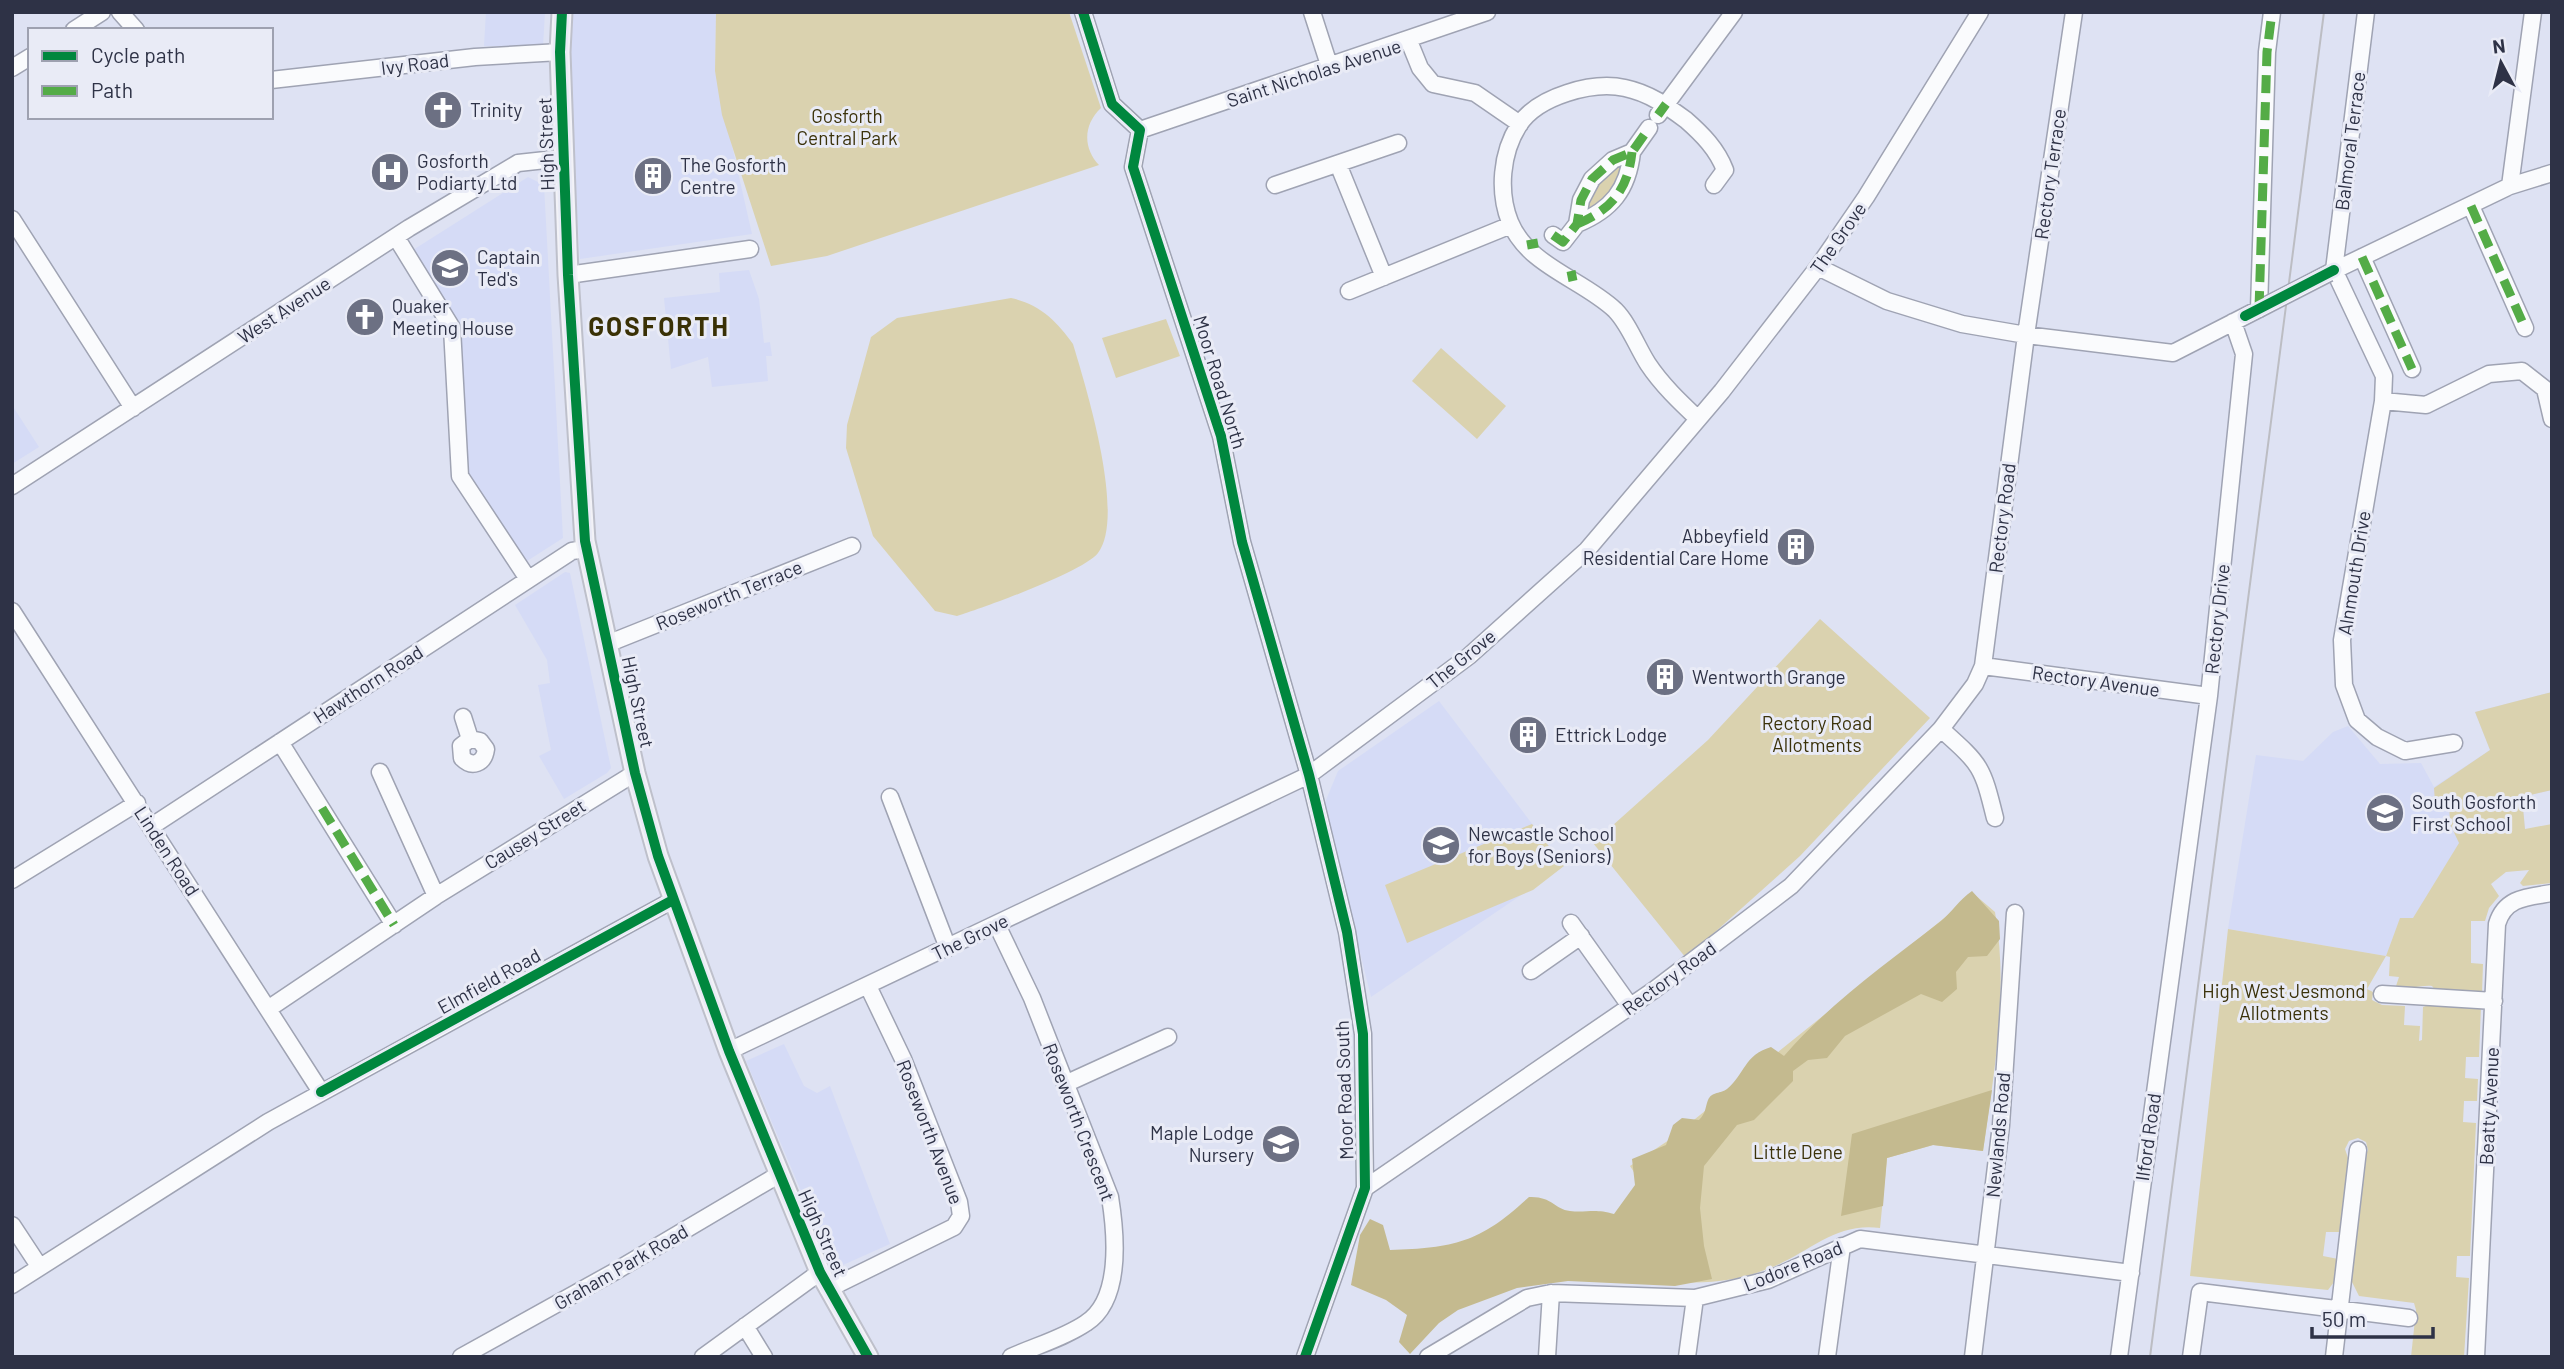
<svg xmlns="http://www.w3.org/2000/svg" width="2564" height="1369" viewBox="0 0 2564 1369" font-family="Barlow,sans-serif">
  <style>
    .built { fill: #d5dbf6 }
    .green { fill: #dad2af }
    .forest { fill: #c4ba8f }
    .lines { fill: none; stroke-linecap: round; stroke-linejoin: round }
    .minor-casing { stroke: #9fa3b3; stroke-width: 19 }
    .major-casing { stroke: #bec0cb; stroke-width: 23 }
    .minor { stroke: #fafbfd; stroke-width: 16 }
    .major { stroke: #f2f2f7; stroke-width: 19 }
    .tram { stroke: #bcbdc3; stroke-width: 2 }
    .minor-bridge-casing { stroke: #9fa3b3; stroke-width: 19; stroke-linecap: butt }
    .minor-bridge { stroke: #fafbfd; stroke-width: 16 }
    .quiet { stroke: #54ac47; stroke-width: 9; stroke-dasharray: 18 9; stroke-linecap: butt }
    .cycleway-casing { stroke: #e9ebf6; stroke-width: 15 }
    .cycleway { stroke: #00873e; stroke-width: 10 }
    .labels { text-anchor: middle; stroke-width: 6; stroke-linejoin: round; paint-order: stroke }
    .street-label { font-size: 19px; fill: #2e3246; stroke: #e9ebf6 }
    .poi-label { font-size: 19px; fill: #2e3246; stroke: #e9ebf6; text-anchor: start }
    .park-label { font-size: 19px; fill: #3b320a; stroke: #e9ebf6 }
    .district-label { font-size: 26px; font-weight: bold; letter-spacing: 2px; fill: #3a3105; stroke: #e9ebf6 }
  </style>
  <rect width="100%" height="100%" fill="#dee2f3"/>
  <path class="built" d="M486 12H545L543 46H484Z
    M573 12H716L715 71 752 234 580 259 569 80Z
    M528 177 544 185 563 538 524 563 466 475 460 326 413 250Z
    M749 270 759 299 764 343 770 342 772 356H766L768 381 712 387 708 357 671 369 664 298 720 292 719 273Z
    M12 405 39 447 12 464Z
    M565 572 570 573 611 768 607 773 564 799 539 756 551 750 538 685 550 683 547 660 515 605Z
    M2552 692V790L2522 797 2525 829 2413 918 2400 919 2386 956 2228 929 2256 755 2303 761 2333 732 2348 726 2380 764 2421 763 2434 787 2490 750 2475 712Z
    M1439 701 1564 866 1371 997 1324 805 1338 771Z
    M784 1044 804 1086 817 1093 830 1086 890 1244 834 1269 746 1061Z"/>
  <path class="green" d="M716 12H1069L1101 108C1083 125 1083 148 1099 165L827 256 771 266 722 115 715 71Z
    M1624 160 1613 196 1584 214 1595 181Z
    M1011 298C1039 304 1057 321 1073 344 1086 387 1126 516 1098 553 1083 572 983 608 957 616L935 611 873 536 846 448 847 425 871 337 897 318Z
    M1166 319 1180 356 1116 378 1102 338Z
    M1441 348 1506 406 1477 439 1412 381Z
    M1820 619 1930 718 1800 856 1686 958 1593 843 1708 740Z
    M2552 692V790L2522 797 2525 829 2552 824V883L2523 886 2520 883 2529 870 2506 872 2491 884 2499 896 2489 908 2485 921H2471V963L2483 964 2482 994 2436 991 2432 986C2419 985 2409 990 2395 989L2399 977 2389 976 2390 957 2386 956 2367 989 2373 992 2372 1000 2382 1005 2405 1006 2404 1025 2420 1026 2419 1041 2422 1040 2423 1007 2435 1003 2481 1006 2479 1057H2466L2465 1078 2478 1079 2477 1101H2464L2463 1122 2476 1123 2470 1256H2457L2456 1277 2469 1278 2464 1357H2411L2416 1310 2414 1303 2359 1296 2351 1280 2363 1160 2368 1150 2366 1142 2358 1138 2349 1141 2345 1149 2348 1158 2340 1232H2326L2323 1256 2338 1259 2334 1282 2328 1290 2190 1276 2228 929 2386 956 2400 918H2413L2459 843 2450 824 2449 802H2435L2434 788 2490 750 2475 712Z
    M1532 824 1564 866 1533 890 1407 943 1385 885Z
    M1974 894 1995 912C2009 991 1994 1073 1983 1151L1933 1145 1887 1158 1880 1228C1835 1222 1809 1253 1770 1268 1741 1280 1710 1284 1679 1282L1671 1229 1630 1166 1669 1140Z"/>
  <path class="forest" d="M1972 891 1999 921 2000 939 1987 956 1968 957 1956 972 1957 989 1942 1002 1921 994 1845 1036 1827 1058 1808 1060 1793 1071V1081L1754 1120 1737 1125 1704 1166 1700 1208 1704 1246 1712 1279 1675 1286 1568 1281 1517 1288 1458 1310 1439 1323 1410 1354 1399 1342 1407 1315 1386 1300 1351 1285 1360 1235 1370 1219 1383 1225 1390 1250C1455 1248 1481 1242 1529 1197 1552 1196 1554 1209 1570 1211 1587 1213 1594 1208 1614 1214L1635 1185 1632 1159 1666 1145 1673 1125 1682 1118 1699 1120C1706 1113 1705 1108 1708 1100 1712 1091 1721 1094 1727 1089 1745 1074 1744 1055 1771 1047L1784 1056C1830 1003 1886 964 1941 921 1952 912 1959 900 1972 891Z
    M1992 1090 1983 1151 1933 1145 1887 1158 1883 1206 1841 1216 1852 1134Z"/>
  <g class="lines">
    <g class="minor-casing">
      <path id="minor" d="M120 12 136 30
        M1083 12 1112 104 1140 130 1133 167 1221 436 1242 542 1309 775 1347 932 1363 1034 1365 1188 1305 1357
        M1312 12 1330 68
        M74 30 102 12
        M1409 41 1420 68 1433 84 1475 93 1520 124
        M12 68 30 57
        M271 80 475 57 560 52
        M1658 115 1734 12
        M1140 130 1487 12
        M1338 164 1384 277
        M1275 185 1398 143
        M2510 186 2533 12
        M2471 206 2525 328
        M12 219 133 408
        M1577 224C1611 210 1628 190 1632 152
        M1553 235 1563 242 1577 224 1581 200 1592 179 1613 160 1632 152 1649 128
        M396 237 452 328 460 476 528 579
        M2362 257 2412 369
        M1818 267 1887 301 1962 324 2026 335 2173 353 2259 309 2267 52 2272 12
        M2334 270 2384 376 2383 401 2342 640 2344 685 2357 720 2377 737 2405 751 2454 743
        M2334 270 2366 12
        M2329 273 2510 186 2552 173
        M568 275 750 249
        M1349 291 1511 225
        M2383 401 2426 405 2489 374 2522 371 2545 389 2552 419
        M1698 419C1680 402 1662 385 1648 364 1637 347 1629 324 1615 310 1582 279 1528 266 1510 222 1498 192 1501 153 1519 125 1538 96 1593 81 1625 88 1649 93 1667 106 1686 120 1702 134 1717 149 1725 170L1714 185
        M12 486 409 228 518 163 564 158
        M12 611 321 1092
        M607 644 852 546
        M1983 666 2209 696
        M463 717 470 739 461 746 462 758C472 768 484 764 486 749L480 741 470 739
        M1941 729C1981 765 1982 765 1995 818
        M280 742 394 925
        M380 772 436 896
        M890 797 948 948
        M152 826 572 551 586 549
        M12 880 137 803
        M1571 923 1630 1006
        M997 925 1032 998 1110 1197C1116 1234 1122 1300 1086 1323 1064 1338 1035 1346 1011 1357
        M1531 971 1581 936
        M2382 994 2494 1001
        M268 1009 436 896 635 773
        M729 1051 1309 775 1469 656 1587 550 1722 391 1818 267 1866 197 1980 12
        M1065 1084 1168 1037
        M1365 1188 1654 990 1791 886 1941 729 1975 684 1983 666 2026 335 2074 12
        M12 1225 39 1266
        M12 1285 268 1122 673 900
        M828 1289 954 1227 961 1216 959 1202 903 1059 868 986
        M745 1326 764 1357
        M461 1357 614 1272 778 1175
        M703 1357 820 1272
        M1428 1357 1527 1298 1551 1293 1695 1298 1768 1280 1860 1239 2131 1273
        M1547 1357 1551 1293
        M1687 1357 1695 1298
        M1827 1357 1842 1246
        M1973 1357 2001 1125 2015 913
        M2119 1357 2209 696 2244 354 2233 322
        M2191 1357 2200 1292 2409 1318
        M2334 1357 2358 1150
        M2476 1357 2497 924C2505 897 2528 897 2552 893"/>
    </g>
    <g class="major-casing">
      <path id="major" d="M562 12 560 52 568 275 585 541 635 773 658 856 729 1051 820 1272 868 1357"/>
    </g>
    <use href="#minor" class="minor"/>
    <use href="#major" class="major"/>
    <path class="tram" d="M2150 1357 2324 12"/>
    <g class="minor-bridge-casing">
      <path id="minor-bridge" d="M2259 309 2329 273"/>
    </g>
    <use href="#minor-bridge" class="minor-bridge"/>
    <path class="quiet" d="M1658 115 1666 104
      M2471 206 2525 328
      M1577 224C1611 210 1628 190 1632 152
      M1553 235 1563 242 1577 224 1581 200 1592 179 1613 160 1632 152 1649 128
      M1527 245 1538 243
      M2362 257 2412 369
      M1571 271 1573 281
      M2259 309 2267 52 2272 12
      M322 808 394 925"/>
    <g class="cycleway-casing">
      <path id="cycleway" d="M562 12 560 52 568 275 585 541 635 773 658 856 729 1051 820 1272 868 1357
        M1083 12 1112 104 1140 130 1133 167 1221 436 1242 542 1309 775 1347 932 1363 1034 1365 1188 1305 1357
        M2245 316 2334 270
        M321 1092 673 900"/>
    </g>
    <use href="#cycleway" class="cycleway"/>
  </g>
  <defs>
    <g id="church-disc" transform="scale(2.0125)"><circle r="9.5" fill="#6c7083" stroke="#e9ebf6"/><path d="M-1.2-6h2.4v3.5h3.3v2.4h-3.3V6h-2.4V-.1h-3.3v-2.4h3.3Z" fill="#fff"/></g>
    <g id="hospital-disc" transform="scale(2.0125)"><circle r="9.5" fill="#6c7083" stroke="#e9ebf6"/><path d="M-5-5h3v3.5h4V-5h3V5h-3V1.5h-4V5h-3Z" fill="#fff"/></g>
    <g id="building-disc" transform="scale(2.0125)"><circle r="9.5" fill="#6c7083" stroke="#e9ebf6"/><path d="M-4-6H4V6H1V3H-1V6H-4ZM-2.5-4.3h1.7v1.8h-1.7ZM.8-4.3h1.7v1.8H.8ZM-2.5-1h1.7V.8h-1.7ZM.8-1h1.7V.8H.8Z" fill="#fff"/></g>
    <g id="school-disc" transform="scale(2.0125)"><circle r="9.5" fill="#6c7083" stroke="#e9ebf6"/><path d="M0-5L7-2L0 1L-7-2ZM-4 1L0 2.5L4 1V4Q0 6-4 4Z" fill="#fff"/></g>
  </defs>
  <g fill-rule="evenodd">
    <use href="#church-disc" x="443" y="110"/>
    <use href="#hospital-disc" x="390" y="172"/>
    <use href="#building-disc" x="653" y="176"/>
    <use href="#school-disc" x="450" y="268"/>
    <use href="#church-disc" x="365" y="317"/>
    <use href="#building-disc" x="1796" y="547"/>
    <use href="#building-disc" x="1665" y="677"/>
    <use href="#building-disc" x="1528" y="735"/>
    <use href="#school-disc" x="2385" y="813"/>
    <use href="#school-disc" x="1441" y="845"/>
    <use href="#school-disc" x="1281" y="1144"/>
  </g>
  <g class="labels">
    <g class="street-label">
      <text transform="translate(415 64) rotate(-7)" y="7">Ivy Road</text>
      <text transform="translate(1314 73) rotate(-18)" y="7">Saint Nicholas Avenue</text>
      <text transform="translate(2350 141) rotate(-83)" y="7">Balmoral Terrace</text>
      <text transform="translate(546 144) rotate(-92)" y="7">High Street</text>
      <text transform="translate(2050 174) rotate(-82)" y="7">Rectory Terrace</text>
      <text transform="translate(1838 238) rotate(-55)" y="7">The Grove</text>
      <text transform="translate(284 310) rotate(-33)" y="7">West Avenue</text>
      <text transform="translate(1220 382) rotate(73)" y="7">Moor Road North</text>
      <text transform="translate(2002 518) rotate(-83)" y="7">Rectory Road</text>
      <text transform="translate(2354 573) rotate(-81)" y="7">Alnmouth Drive</text>
      <text transform="translate(729 595) rotate(-22)" y="7">Roseworth Terrace</text>
      <text transform="translate(2217 619) rotate(-84)" y="7">Rectory Drive</text>
      <text transform="translate(1461 659) rotate(-39)" y="7">The Grove</text>
      <text transform="translate(2096 681) rotate(8)" y="7">Rectory Avenue</text>
      <text transform="translate(368 684) rotate(-33)" y="7">Hawthorn Road</text>
      <text transform="translate(638 702) rotate(78)" y="7">High Street</text>
      <text transform="translate(535 834) rotate(-32)" y="7">Causey Street</text>
      <text transform="translate(167 851) rotate(57)" y="7">Linden Road</text>
      <text transform="translate(970 937) rotate(-26)" y="7">The Grove</text>
      <text transform="translate(1669 978) rotate(-36)" y="7">Rectory Road</text>
      <text transform="translate(489 981) rotate(-29)" y="7">Elmfield Road</text>
      <text transform="translate(1344 1090) rotate(-92)" y="7">Moor Road South</text>
      <text transform="translate(2489 1106) rotate(-87)" y="7">Beatty Avenue</text>
      <text transform="translate(1079 1122) rotate(69)" y="7">Roseworth Crescent</text>
      <text transform="translate(930 1132) rotate(69)" y="7">Roseworth Avenue</text>
      <text transform="translate(1998 1135) rotate(-85)" y="7">Newlands Road</text>
      <text transform="translate(2148 1137) rotate(-82)" y="7">Ilford Road</text>
      <text transform="translate(823 1233) rotate(66)" y="7">High Street</text>
      <text transform="translate(1793 1266) rotate(-22)" y="7">Lodore Road</text>
      <text transform="translate(621 1267) rotate(-30)" y="7">Graham Park Road</text>
    </g>
    <g class="poi-label">
      <text x="470" y="117">Trinity</text>
      <text x="417" y="168">Gosforth<tspan x="417" dy="22">Podiarty Ltd</tspan></text>
      <text x="680" y="172">The Gosforth<tspan x="680" dy="22">Centre</tspan></text>
      <text x="477" y="264">Captain<tspan x="477" dy="22">Ted's</tspan></text>
      <text x="392" y="313">Quaker<tspan x="392" dy="22">Meeting House</tspan></text>
      <text x="1769" y="543" text-anchor="end">Abbeyfield<tspan x="1769" dy="22">Residential Care Home</tspan></text>
      <text x="1692" y="684">Wentworth Grange</text>
      <text x="1555" y="742">Ettrick Lodge</text>
      <text x="2412" y="809">South Gosforth<tspan x="2412" dy="22">First School</tspan></text>
      <text x="1468" y="841">Newcastle School<tspan x="1468" dy="22">for Boys (Seniors)</tspan></text>
      <text x="1254" y="1140" text-anchor="end">Maple Lodge<tspan x="1254" dy="22">Nursery</tspan></text>
    </g>
    <g class="park-label">
      <text x="847" y="123">Gosforth<tspan x="847" dy="22">Central Park</tspan></text>
      <text x="1817" y="730">Rectory Road<tspan x="1817" dy="22">Allotments</tspan></text>
      <text x="2284" y="998">High West Jesmond<tspan x="2284" dy="22">Allotments</tspan></text>
      <text x="1798" y="1159">Little Dene</text>
    </g>
    <g class="district-label">
      <text x="659" y="336">GOSFORTH</text>
    </g>
  </g>
  <rect width="2564" height="1369" fill="none" stroke="#2e3246" stroke-width="28"/>
  <rect x="28" y="28" width="245" height="91" fill="#e9ebf6" stroke="#9ea1b0" stroke-width="2"/>
  <rect x="42" y="51" width="35" height="10" fill="#00873e" stroke="#9ea1b0" stroke-width="2"/>
  <text x="91" y="63" font-size="21" fill="#2e3246">Cycle path</text>
  <rect x="42" y="86" width="35" height="10" fill="#54ac47" stroke="#9ea1b0" stroke-width="2"/>
  <text x="91" y="98" font-size="21" fill="#2e3246">Path</text>
  <g transform="translate(2501 63) rotate(353)" stroke="#e9ebf6" stroke-width="5" paint-order="stroke">
  <path d="M0-5L12 26L0 18L-12 26Z" fill="#2e3246"/>
  <text y="-10" font-size="19" font-weight="bold" text-anchor="middle" fill="#2e3246">N</text>
  </g>
  <path d="M2312 1327v10h121v-10" fill="none" stroke="#2e3246" stroke-width="3.5"/>
  <text x="2322" y="1327" font-size="21" fill="#2e3246" stroke="#e9ebf6" stroke-width="5" paint-order="stroke">50 m</text>
</svg>
